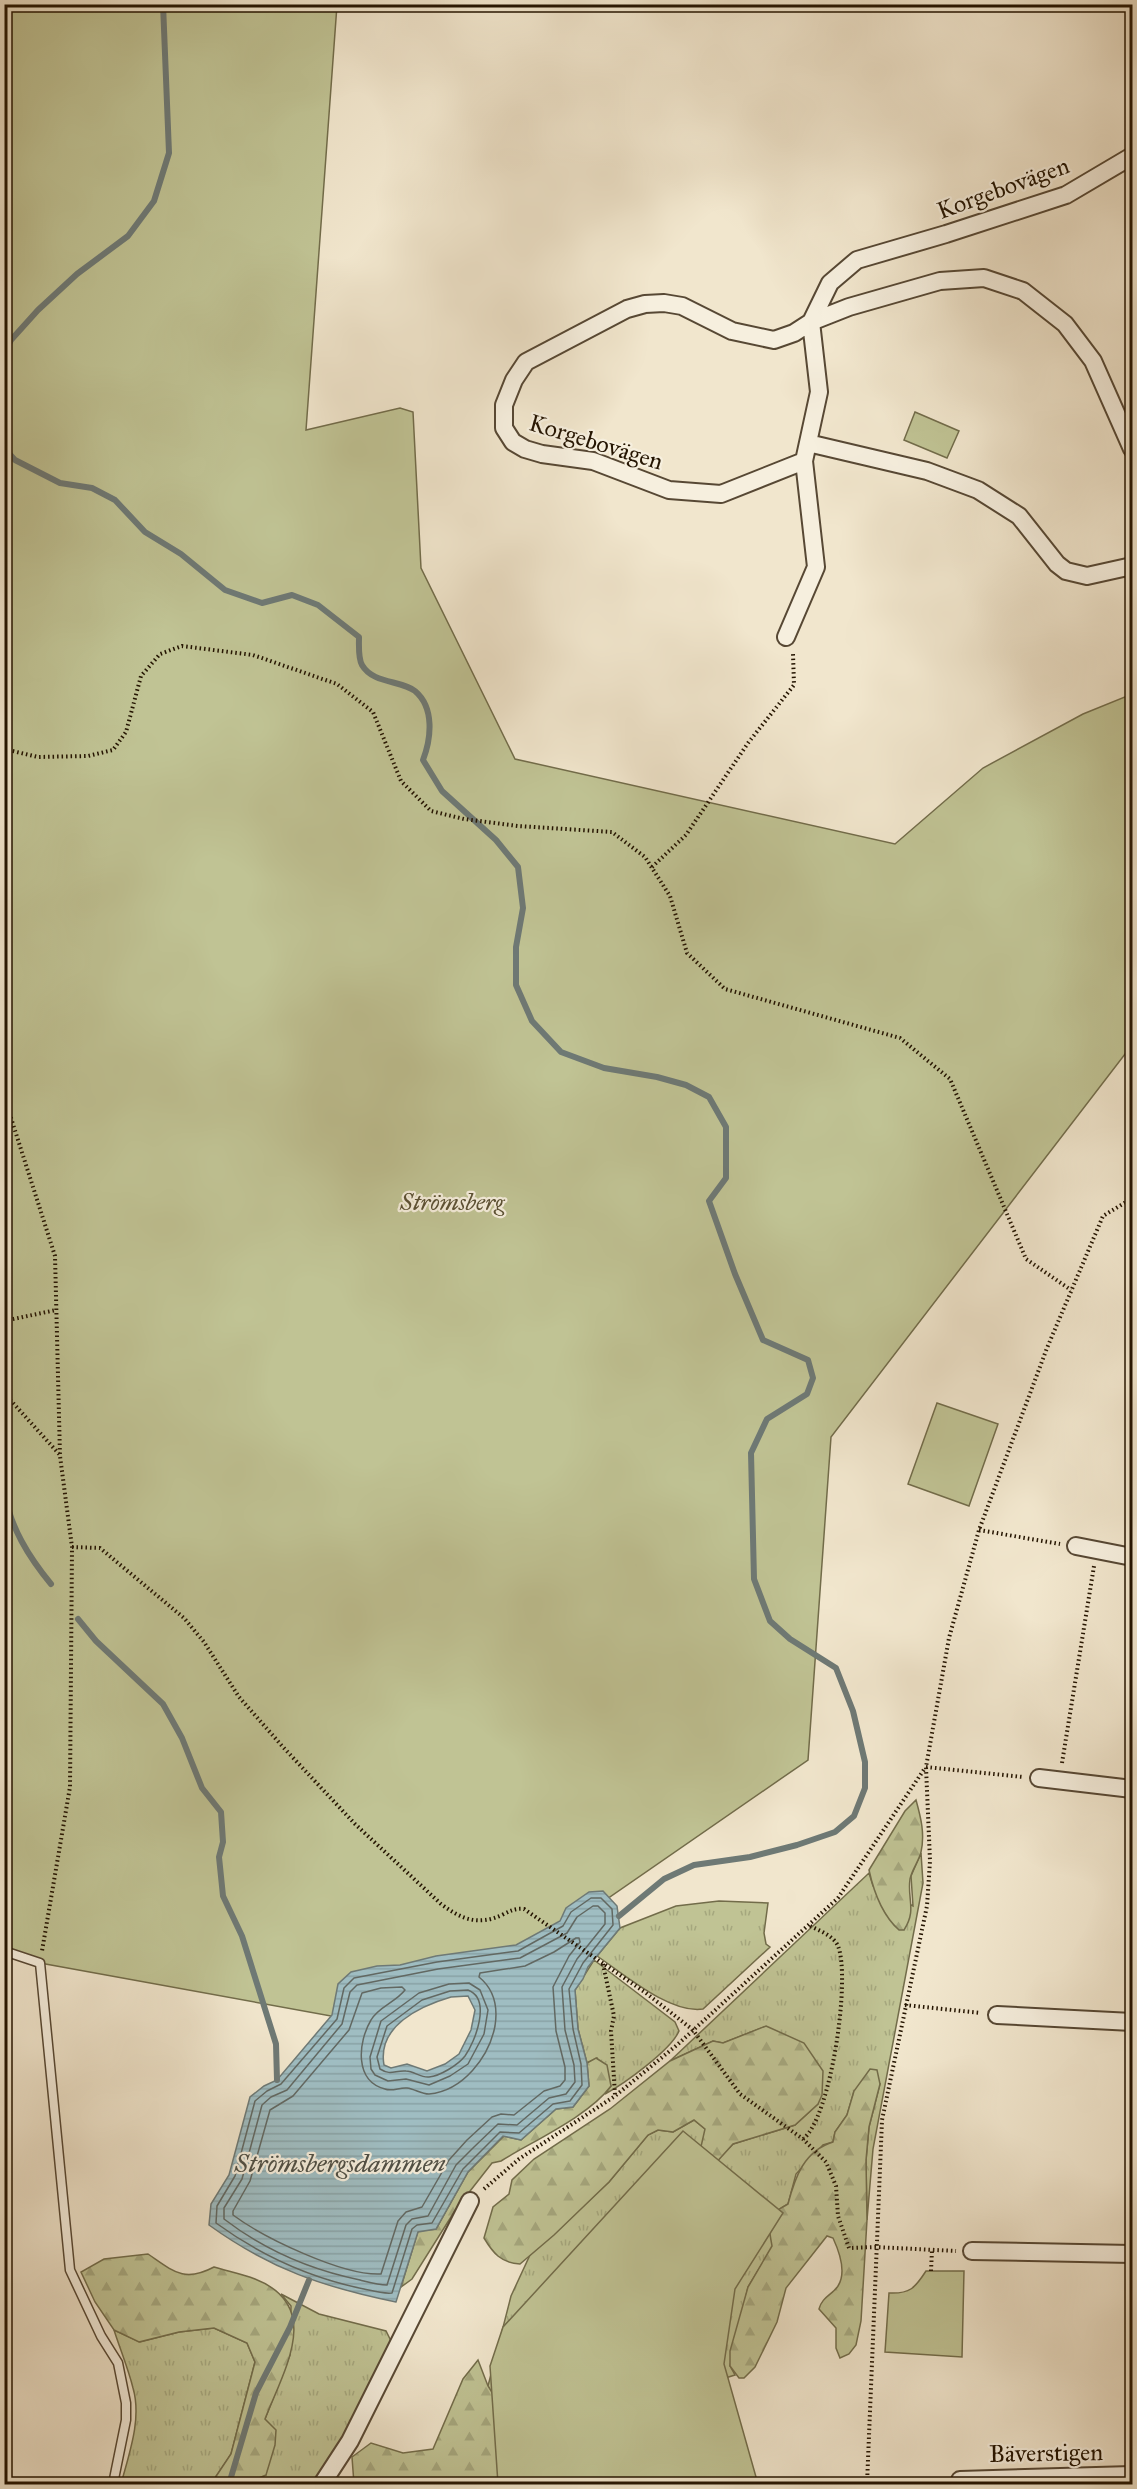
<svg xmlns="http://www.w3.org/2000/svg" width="1137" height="2489" viewBox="0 0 1137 2489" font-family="'IM FELL Great Primer',serif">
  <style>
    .grass { fill: url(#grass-tufts); stroke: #726c4a; stroke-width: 1.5 }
    .forest { fill: url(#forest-firs); stroke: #726c4a; stroke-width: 1.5 }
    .park { fill: #c0c394; stroke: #726c4a; stroke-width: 1.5 }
    .water { fill: url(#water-rules); stroke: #6e7975; stroke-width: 1.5; fill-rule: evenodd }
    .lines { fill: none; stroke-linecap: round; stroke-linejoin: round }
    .shore { stroke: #626862; stroke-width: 1.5 }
    .stream { stroke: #6e7975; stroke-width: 6 }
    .lane-casing { stroke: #574834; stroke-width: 11 }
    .street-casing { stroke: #574834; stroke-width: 20 }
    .path { stroke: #241401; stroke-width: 4; stroke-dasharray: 1.5 3; stroke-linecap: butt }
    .lane { stroke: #f6efde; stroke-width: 8 }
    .street { stroke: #f6efde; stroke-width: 16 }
    .labels { text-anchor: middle; stroke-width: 4.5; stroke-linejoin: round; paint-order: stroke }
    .street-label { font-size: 24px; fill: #241401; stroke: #f6efde }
    .park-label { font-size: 24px; font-style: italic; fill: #5b5134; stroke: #f6efde }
    .water-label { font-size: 26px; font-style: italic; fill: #4f4f45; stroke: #f6efde }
  </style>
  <defs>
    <pattern id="grass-tufts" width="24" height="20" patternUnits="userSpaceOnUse" patternTransform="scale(1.5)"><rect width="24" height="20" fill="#c0c394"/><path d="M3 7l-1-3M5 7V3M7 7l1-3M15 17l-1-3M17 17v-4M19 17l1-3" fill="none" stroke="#a5a77e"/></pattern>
    <pattern id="forest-firs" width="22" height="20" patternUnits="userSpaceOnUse" patternTransform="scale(1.5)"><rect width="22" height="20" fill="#c0c394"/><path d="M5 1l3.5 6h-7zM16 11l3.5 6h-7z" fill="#a5a77e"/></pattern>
    <pattern id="water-rules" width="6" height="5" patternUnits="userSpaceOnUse" patternTransform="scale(1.5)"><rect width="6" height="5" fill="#9fbdc2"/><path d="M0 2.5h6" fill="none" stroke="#89a2a5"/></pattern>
  </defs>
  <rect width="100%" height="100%" fill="#f1e6cd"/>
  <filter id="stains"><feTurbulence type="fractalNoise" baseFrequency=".00333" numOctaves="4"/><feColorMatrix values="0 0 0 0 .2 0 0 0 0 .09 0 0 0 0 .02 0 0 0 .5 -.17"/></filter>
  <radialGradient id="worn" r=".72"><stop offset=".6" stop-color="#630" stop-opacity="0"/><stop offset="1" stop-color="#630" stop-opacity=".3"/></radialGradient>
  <path class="grass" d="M921 1853 923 1883 873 2149 867 2220 866 2161 869 2127 880 2084 854 2091 847 2115 835 2132 833 2142 823 2145 796 2174 788 2204C766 2216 768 2224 773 2246L748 2287 730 2366 735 2375 514 2443 488 2386 511 2296 530 2255 609 2182 648 2135 658 2130 673 2132 694 2120 705 2129 714 2164 733 2144 795 2125 818 2104 764 2027 723 2043 713 2041 670 2061 869 1873 873 1886 913 1906 911 1876Z
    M719 1901 768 1903 764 1933 766 1944 770 1947 703 2009C670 2014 624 1974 597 1956L620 1928 676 1906Z
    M594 1960 675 2022 679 2031C671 2050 624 2084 605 2094L611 2086 597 2058 587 2063 578 2029 575 1990Z
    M281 2294 319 2314 386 2331 391 2341 343 2443 314 2484 245 2483 266 2475 265 2419 290 2355 291 2306Z
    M214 2328 247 2343 255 2362 231 2454 215 2478 207 2484H121C129 2454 142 2419 133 2388 128 2368 120 2349 114 2330L140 2342 179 2332Z"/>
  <path class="forest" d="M916 1800C921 1818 925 1834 921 1852 919 1861 912 1869 910 1879 907 1899 917 1910 904 1930H899C882 1915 874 1893 869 1870L905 1811Z
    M766 2026 804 2043 823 2071 822 2095 818 2104 795 2125 733 2144 714 2165 700 2151 705 2129 694 2120 673 2132 658 2130 648 2135 609 2182 554 2235 520 2264C501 2263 493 2253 484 2238L493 2207 509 2194 512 2180 534 2159 610 2109 670 2061 713 2041 723 2043Z
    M596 2058 607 2065 611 2086C589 2116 533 2141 501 2161L492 2163 456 2209 412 2279 401 2287 418 2231 436 2229 468 2172 504 2136 521 2140 556 2109 573 2107 589 2086 587 2063Z
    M870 2069 877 2070 880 2084 869 2127 866 2160 867 2220 861 2321 856 2345 849 2354 840 2358 836 2348V2328L819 2309C822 2297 832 2295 838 2286 847 2272 839 2251 833 2238L827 2236 786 2288 777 2322 755 2367 744 2378H739L730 2366V2351L748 2287 772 2246C768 2223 765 2216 788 2204 795 2177 804 2151 833 2142L835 2132 847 2115 854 2091Z
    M148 2254C173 2271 184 2283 214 2267 227 2271 242 2274 255 2279 324 2306 284 2370 265 2419L276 2430 275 2445 266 2475 245 2484H207L215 2478 231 2454 255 2362 247 2343 214 2328 179 2332 139 2342 114 2330 95 2302 81 2272 104 2259Z
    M478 2360 488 2386 501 2407 564 2484H354L352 2457 371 2443 403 2453 433 2449 463 2379Z"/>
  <path class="park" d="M4 5H337L306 430 400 408 413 412 421 568 515 759 895 844 983 768 1083 714 1132 694V1045L831 1437 808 1760 523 1957 331 2016 40 1963 5 1950Z
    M915 412 959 431 947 458 904 440Z
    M937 1403 998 1424 969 1506 908 1484Z
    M683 2131 783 2213 735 2289 724 2364 758 2484H498L490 2366 503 2327Z
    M926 2271H964L962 2357 885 2352 889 2293C910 2294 915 2288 926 2271Z"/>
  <path class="water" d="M603 1891 617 1906 620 1928 588 1967 583 1979 575 1990 578 2029 587 2063 589 2086 573 2107 556 2109 521 2140 503 2136 468 2172 436 2229 418 2232 396 2302C323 2287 270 2269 209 2225L211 2204 229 2175 250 2097 264 2086 277 2080 332 2015 338 1984 351 1972 377 1966 400 1965 436 1956 516 1945 560 1921 566 1908 589 1892ZM451 1997 468 1996 475 2010 471 2030 459 2054 445 2064 427 2071 407 2064 391 2068 384 2065C377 2026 420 2006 451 1997Z"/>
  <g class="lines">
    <path class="shore" d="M591 1898H601L612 1909 613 1925 583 1963 569 1989 573 2029 581 2064 582 2085 570 2101 553 2104 519 2133 500 2132 463 2169 432 2223 417 2225 412 2229 392 2293C383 2294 373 2291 364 2289 311 2278 260 2255 216 2223L217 2206 235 2176 255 2101 267 2091 281 2084 337 2019 344 1988 354 1978 437 1962 518 1951 563 1926 571 1912Z
      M593 1906H598L605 1913V1924L577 1959 562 1987 565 2030 574 2065 575 2082 566 2094 549 2098 517 2125 498 2124 474 2147 456 2165 428 2216 412 2219 406 2225 387 2285C378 2285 368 2282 360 2280 311 2270 263 2249 224 2219V2208L242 2179 262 2105 271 2097 287 2090 342 2024 350 1992 357 1985 438 1969 520 1958 567 1933 577 1917Z
      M576 1938H579L580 1942 569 1956 553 1987 556 2031 565 2067V2080L560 2086 544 2091 514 2115 501 2114 492 2117 467 2140 449 2160 422 2207 406 2212 398 2221 381 2274C343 2276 264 2238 233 2215V2211L250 2181 270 2110 293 2096 349 2030 362 1993 381 1988 402 1987 405 1990C396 2002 378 2007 371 2020 358 2042 354 2081 385 2089 392 2092 400 2087 407 2088 415 2089 421 2094 429 2094 463 2091 489 2057 495 2026 498 2007 495 1990 479 1977L480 1973 525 1966 554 1952Z
      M469 1983 480 1990 488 2010 484 2034 468 2064 450 2076 429 2085 406 2079 388 2081 375 2075 371 2069 370 2057 381 2021 419 1993 449 1984Z
      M468 1990C492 1999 475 2042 465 2056 458 2065 440 2076 429 2077 421 2078 414 2071 406 2071 395 2070 391 2076 380 2069L377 2057 387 2026 422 2000 450 1991Z"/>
    <path class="stream" d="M4 353 11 340 38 310 77 274 128 236 154 201 169 153 163 4
      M4 448 15 460 60 483 92 488 115 500 145 532 181 554 225 590 262 603 292 595 318 605 359 637C359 645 358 658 362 665 373 684 401 680 415 691 435 708 431 739 423 760L442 791 496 840 518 867 523 908 516 947V985L532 1021 561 1052 604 1068 657 1077 686 1085 709 1097 726 1127V1178L709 1201 735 1274 763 1340 808 1360 813 1378 807 1394 767 1419 751 1453 754 1579 770 1621 790 1639 836 1668 853 1711 865 1762V1788L854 1816 835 1832 797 1845 750 1857 694 1865 664 1879 619 1916
      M4 1492C11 1528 28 1556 51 1584
      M78 1619 96 1641 163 1704 182 1738 202 1788 221 1812 223 1842 219 1857 223 1896 242 1936 276 2044 277 2080
      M229 2484 256 2393 290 2327 309 2280"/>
    <g class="lane-casing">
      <path id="lane" d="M4 1951 40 1963 70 2270 101 2336 118 2363 126 2403V2420L113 2484"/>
    </g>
    <g class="street-casing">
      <path id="street" d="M1132 156 1066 195 946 234 857 260 830 283 811 322 819 392 804 461 721 494 669 490 593 461 542 454 525 449 513 442 504 428V405L514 380 526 362 627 309 645 304 664 303 682 306 732 331 774 340 794 333 811 322 849 307 940 281 984 278 1023 291 1065 324 1093 361 1132 449
        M808 443 927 471 978 490 1019 516 1057 564 1066 571 1087 576 1132 566
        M786 637 816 567 804 461
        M1076 1546 1132 1557
        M1039 1778 1132 1789
        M997 2015 1132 2022
        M972 2251 1132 2254
        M960 2480 1132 2475
        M322 2484 350 2441 470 2201"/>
    </g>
    <path class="path" d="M4 749 38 757 88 756 113 750 126 732 141 676 160 654 182 646 253 655 337 684 373 712 401 781 431 811 464 819 518 826 612 832 645 857 670 896 687 953 725 989 900 1038 950 1079 1026 1259 1071 1290
      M652 867 686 835 748 743 794 685 793 654
      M4 1096 55 1256 60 1456 72 1547 70 1787 42 1951
      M4 1321 56 1310
      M4 1393 60 1455
      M979 1530 1060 1544
      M72 1547 100 1548 184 1618 204 1642 239 1697 283 1747 355 1824 441 1904C461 1919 478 1926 502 1915 510 1911 515 1908 524 1909L646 1993 693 2030 740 2094 803 2139 826 2162 836 2186 838 2216 849 2248 875 2247 956 2251
      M1062 1763 1094 1566
      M926 1767 1023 1777
      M603 1964 614 2016 611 2031 615 2095
      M905 2005 981 2013
      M803 2139C831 2118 851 1978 838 1946 833 1935 818 1930 808 1925
      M484 2189 519 2159 615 2096 677 2045 838 1898 925 1768
      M931 2271 932 2250
      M867 2479 944 2480
      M867 2484 882 2120 927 1906 930 1861 926 1767 949 1638 979 1530 1047 1348 1103 1216 1126 1202 1132 1186"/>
    <use href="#lane" class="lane"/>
    <use href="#street" class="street"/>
  </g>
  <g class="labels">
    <g class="street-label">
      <text transform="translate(1003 188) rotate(-20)" y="8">Korgebovägen</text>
      <text transform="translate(596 442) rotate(17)" y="8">Korgebovägen</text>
      <text transform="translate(1046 2453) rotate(-1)" y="8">Bäverstigen</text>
    </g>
    <g class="park-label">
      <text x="452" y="1210">Strömsberg</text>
    </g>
    <g class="water-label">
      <text x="340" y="2172">Strömsbergsdammen</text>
    </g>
  </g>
  <rect width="1137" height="2489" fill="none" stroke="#f1e6cd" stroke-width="24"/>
  <rect x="6" y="6" width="1125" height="2477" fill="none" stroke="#241401" stroke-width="3"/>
  <rect x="12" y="12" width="1113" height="2465" fill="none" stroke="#241401" stroke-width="1.5"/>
  <rect width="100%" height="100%" filter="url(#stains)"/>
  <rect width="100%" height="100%" fill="url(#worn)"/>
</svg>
